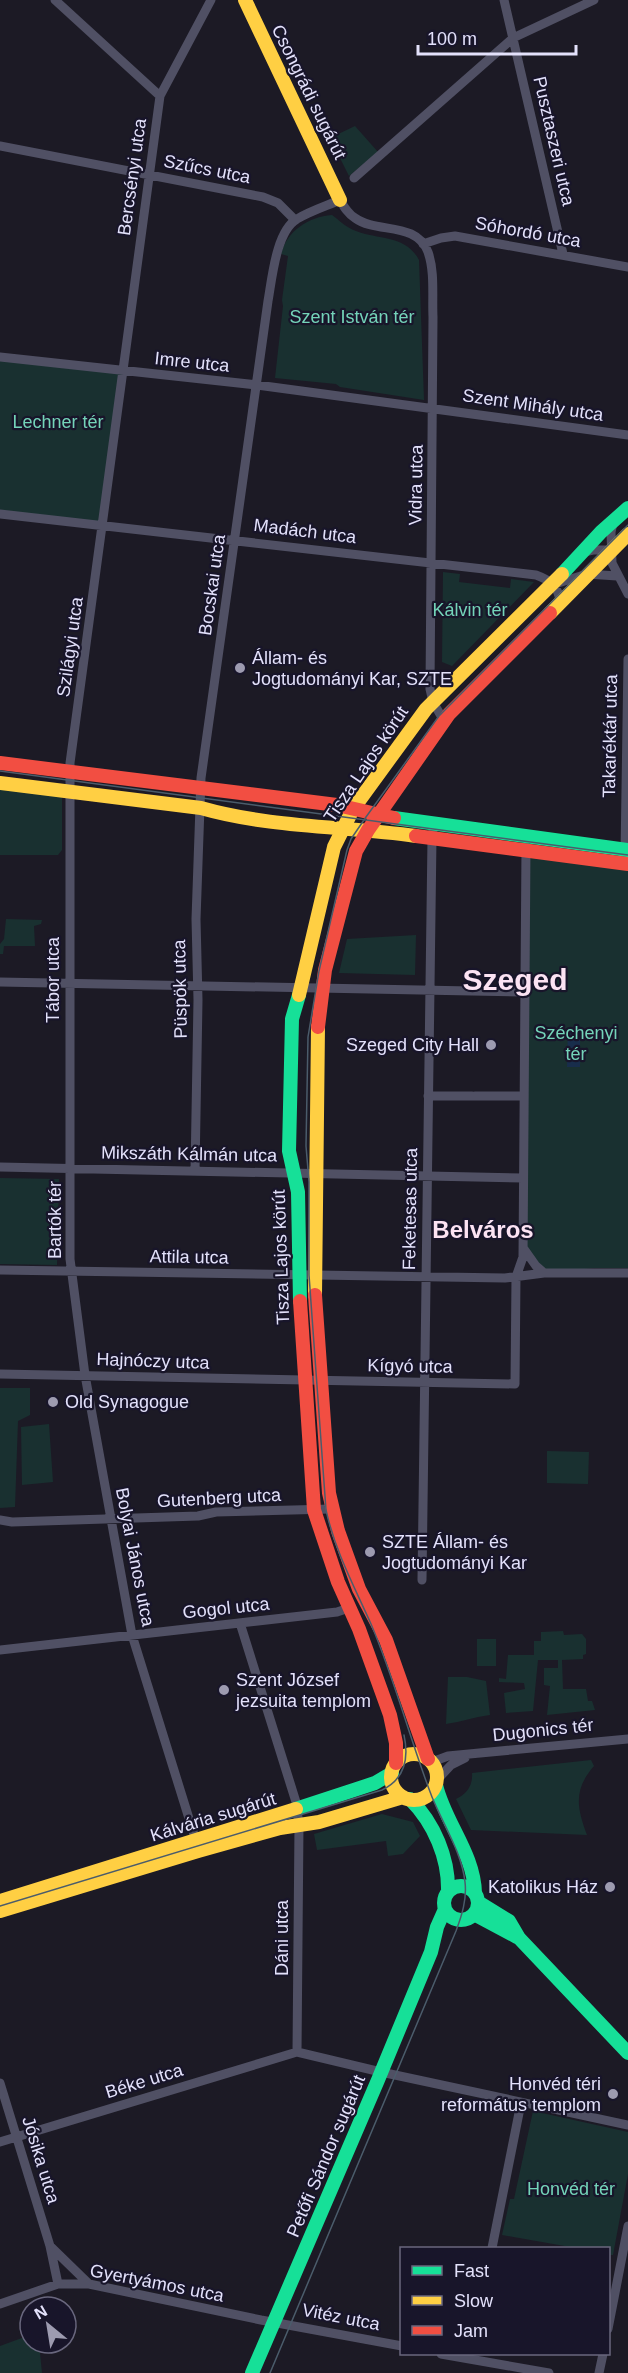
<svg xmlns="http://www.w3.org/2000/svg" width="628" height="2373" viewBox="0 0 628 2373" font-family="Helvetica,sans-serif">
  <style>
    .green { fill: #193030 }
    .water { fill: #182d4b }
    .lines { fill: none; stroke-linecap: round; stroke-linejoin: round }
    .street { stroke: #505064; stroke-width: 9 }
    .fast { stroke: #16e098; stroke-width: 14 }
    .slow { stroke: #ffcf43; stroke-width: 14 }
    .jam { stroke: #f24e42; stroke-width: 14 }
    .tram { stroke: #4b5c6b; stroke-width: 1.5 }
    .poi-dot { fill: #9d9bb0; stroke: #18152a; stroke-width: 2 }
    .labels { text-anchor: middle; stroke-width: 4.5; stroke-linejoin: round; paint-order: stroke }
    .street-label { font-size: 18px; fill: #e3e1fb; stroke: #18152a }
    .park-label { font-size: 18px; fill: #74d4b9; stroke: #18152a }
    .poi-label { font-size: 18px; fill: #e3e1fb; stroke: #18152a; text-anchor: start }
    .district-label { font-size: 24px; font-weight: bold; fill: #fce3f3; stroke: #18152a }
    .town-label { font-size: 30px; font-weight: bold; fill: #fce3f3; stroke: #18152a }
  </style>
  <rect width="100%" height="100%" fill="#1c1a25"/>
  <path class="green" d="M355 126 378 152 349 176 330 138Z
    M332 215C340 221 347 228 356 231 379 240 406 235 419 260L424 400 340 387 336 384 275 378 283 306 282 300 288 256 281 254C287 231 308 217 332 215Z
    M0 357 123 371 103 526 0 514Z
    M443 572 460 574 459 582 510 588 511 579 534 582 452 666 442 662Z
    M0 787 62 795V850L58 855H0Z
    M525 850 628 864V1268H595L544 1273 523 1247Z
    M6 919 42 920 41 924 34 926 35 946H4L3 954H0V944L4 939Z
    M416 935 415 975 339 973 347 939Z
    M0 1178 59 1179 57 1265 0 1264Z
    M0 1388H30V1415L18 1421 15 1507 0 1508Z
    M49 1424 53 1482 22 1485 21 1427Z
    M547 1451 589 1452 588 1484 547 1483Z
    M563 1631 564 1635 582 1634 586 1639V1654L583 1655V1659L562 1660 563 1689H586L588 1701H592L595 1710 547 1715 550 1686 544 1685V1668H558V1660H538L533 1711 506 1713 504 1693 525 1689 524 1683 499 1682V1678L506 1679 508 1655H534V1641H541V1632Z
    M477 1639H496V1666H477Z
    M448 1677H467L486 1681 490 1715C473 1717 462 1722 446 1724Z
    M591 1760 594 1766C573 1790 577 1808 587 1835L471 1830 456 1799C467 1794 473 1785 472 1773Z
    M382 1814 413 1822 420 1836 403 1854 388 1856 386 1841 317 1850 314 1834Z
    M533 2111 628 2132V2174L613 2255H609L608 2248H576L502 2235 510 2199H514Z
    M30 2335V2343H39L42 2373H0V2346Z"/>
  <path class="water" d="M568 1027H580V1067H567Z"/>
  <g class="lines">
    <path class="street" d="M55 0 160 96
      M504 0 563 254
      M0 146 263 197 278 203 295 220
      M354 178 513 38 594 0
      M423 244 441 238 455 236 628 267
      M0 357 257 385 628 435
      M0 514 536 575C550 580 559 587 560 602
      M613 523 611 532 612 563 628 594
      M584 552 593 550H611
      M555 584 587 574 617 576
      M625 855 628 659
      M0 982 524 992
      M428 1096H472
      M475 1096H523
      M0 1167 523 1178
      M195 1171 198 1000 196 919 201 778 268 301C272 279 276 231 297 219 310 211 326 206 340 200 344 207 348 214 355 218 377 234 416 221 428 252 435 272 432 296 433 317L430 689 433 702 444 721
      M524 1249 536 1266 544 1273
      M0 1270 505 1278 544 1273H628
      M0 1374 515 1384 516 1277 523 1257 526 847
      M0 1520 12 1522 198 1516 216 1512 331 1509
      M422 1580 432 838 434 823
      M240 1623 296 1802 299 1825 297 2052
      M0 1650 337 1612 349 1608
      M432 1762 448 1756 628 1739
      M437 1780 451 1765 465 1758
      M196 1841 132 1635 85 1375 70 1259V763L160 96 211 0
      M297 2052 381 2072 628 2125
      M0 2083 50 2246 58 2284
      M0 2142 297 2052
      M50 2246 89 2284
      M492 2248 521 2103
      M0 2304 58 2284H89L261 2320 402 2346
      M608 2329 628 2226
      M441 2354 549 2373
      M599 2373 603 2354"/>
    <path class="fast" d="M562 574 601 532 628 508
      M394 818 628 850
      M299 995 292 1019 289 1151 298 1192 300 1301
      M436 1785C445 1823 474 1853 475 1893
      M410 1799C434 1823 449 1858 448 1892
      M296 1809 375 1783 392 1773
      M444 1903a17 17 0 1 1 34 0a17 17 0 1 1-34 0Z
      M478 1902 509 1921 519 1938 628 2053
      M474 1914 517 1937
      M252 2373 378 2080 431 1952 437 1927 445 1909"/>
    <path class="slow" d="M245 0 340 200
      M550 613 628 534
      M0 783 201 808C271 828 345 826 416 836
      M299 995 334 847 353 809 426 709 562 574
      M315 1295 318 1027
      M391 1777a23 23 0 1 1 46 0a23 23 0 1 1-46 0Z
      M0 1901 296 1809
      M0 1911 198 1851 280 1828 319 1822 403 1797"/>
    <path class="jam" d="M0 763 337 805 394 818
      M416 836 628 864
      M318 1027 325 970 356 851 368 830 449 714 550 613
      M315 1295 329 1493 338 1531 359 1589 386 1640 428 1759
      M300 1301 314 1510 338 1582 359 1629 390 1715 396 1743V1763"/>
    <path class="tram" d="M0 771 628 855
      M0 1906 382 1790C405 1779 409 1758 404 1735
      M270 2373 456 1931C462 1915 467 1899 465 1882 462 1853 443 1824 432 1797 410 1740 395 1680 371 1624 354 1586 335 1551 326 1510L309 1275V1182L306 1146 308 1037 319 971 347 850 351 839 366 817 439 716 628 525"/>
  </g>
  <g class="poi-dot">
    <circle cx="240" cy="668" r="6"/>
    <circle cx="491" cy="1045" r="6"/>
    <circle cx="53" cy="1402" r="6"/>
    <circle cx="370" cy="1552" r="6"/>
    <circle cx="224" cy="1690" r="6"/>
    <circle cx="610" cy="1887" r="6"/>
    <circle cx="613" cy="2094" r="6"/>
  </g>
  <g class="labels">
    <g class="street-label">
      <text transform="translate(309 92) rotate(64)" y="6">Csongrádi sugárút</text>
      <text transform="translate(554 141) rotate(77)" y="6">Pusztaszeri utca</text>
      <text transform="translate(207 169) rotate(11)" y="6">Szűcs utca</text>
      <text transform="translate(132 177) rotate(-82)" y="6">Bercsényi utca</text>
      <text transform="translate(528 232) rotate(10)" y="6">Sóhordó utca</text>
      <text transform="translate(192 362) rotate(6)" y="6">Imre utca</text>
      <text transform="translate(533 405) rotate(8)" y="6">Szent Mihály utca</text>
      <text transform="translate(416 485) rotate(-89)" y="6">Vidra utca</text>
      <text transform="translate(305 531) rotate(7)" y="6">Madách utca</text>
      <text transform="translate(212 585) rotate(-82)" y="6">Bocskai utca</text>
      <text transform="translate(70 647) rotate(-82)" y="6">Szilágyi utca</text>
      <text transform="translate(610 736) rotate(-89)" y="6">Takaréktár utca</text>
      <text transform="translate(366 764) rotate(-56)" y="6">Tisza Lajos körút</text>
      <text transform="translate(53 980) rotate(-90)" y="6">Tábor utca</text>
      <text transform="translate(180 989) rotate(-91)" y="6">Püspök utca</text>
      <text transform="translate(189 1154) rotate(1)" y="6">Mikszáth Kálmán utca</text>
      <text transform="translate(410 1209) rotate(-89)" y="6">Feketesas utca</text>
      <text transform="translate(55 1220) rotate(-90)" y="6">Bartók tér</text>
      <text transform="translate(189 1257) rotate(1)" y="6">Attila utca</text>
      <text transform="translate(281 1257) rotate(-92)" y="6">Tisza Lajos körút</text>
      <text transform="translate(153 1361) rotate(2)" y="6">Hajnóczy utca</text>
      <text transform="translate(410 1366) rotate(1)" y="6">Kígyó utca</text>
      <text transform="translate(219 1498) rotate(-3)" y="6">Gutenberg utca</text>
      <text transform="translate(135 1557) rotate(79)" y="6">Bolyai János utca</text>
      <text transform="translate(226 1608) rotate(-6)" y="6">Gogol utca</text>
      <text transform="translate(543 1730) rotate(-6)" y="6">Dugonics tér</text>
      <text transform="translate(213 1817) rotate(-17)" y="6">Kálvária sugárút</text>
      <text transform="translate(282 1938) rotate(-90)" y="6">Dáni utca</text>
      <text transform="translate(144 2081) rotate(-17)" y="6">Béke utca</text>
      <text transform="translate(326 2156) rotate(-67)" y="6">Petőfi Sándor sugárút</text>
      <text transform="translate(41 2160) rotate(73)" y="6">Jósika utca</text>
      <text transform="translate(157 2283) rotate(11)" y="6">Gyertyámos utca</text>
      <text transform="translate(341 2317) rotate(11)" y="6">Vitéz utca</text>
    </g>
    <g class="park-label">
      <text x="352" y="323">Szent István tér</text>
      <text x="58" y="428">Lechner tér</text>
      <text x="470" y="616">Kálvin tér</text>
      <text x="576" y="1039">Széchenyi<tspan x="576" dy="21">tér</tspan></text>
      <text x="571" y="2195">Honvéd tér</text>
    </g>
    <g class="poi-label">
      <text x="252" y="664">Állam- és<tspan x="252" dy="21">Jogtudományi Kar, SZTE</tspan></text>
      <text x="479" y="1051" text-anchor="end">Szeged City Hall</text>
      <text x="65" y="1408">Old Synagogue</text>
      <text x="382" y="1548">SZTE Állam- és<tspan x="382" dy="21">Jogtudományi Kar</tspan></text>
      <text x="236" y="1686">Szent József<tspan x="236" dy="21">jezsuita templom</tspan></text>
      <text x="598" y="1893" text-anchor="end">Katolikus Ház</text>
      <text x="601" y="2090" text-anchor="end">Honvéd téri<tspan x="601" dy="21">református templom</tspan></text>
    </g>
    <g class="district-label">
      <text x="483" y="1238">Belváros</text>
    </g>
    <g class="town-label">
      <text x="515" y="990">Szeged</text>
    </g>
  </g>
  <rect x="400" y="2247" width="210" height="108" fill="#18152a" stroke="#69677e" stroke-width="1.5"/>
  <rect x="412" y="2266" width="30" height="9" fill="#16e098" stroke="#69677e" stroke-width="1.5"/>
  <text x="454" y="2277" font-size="18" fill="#e3e1fb">Fast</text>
  <rect x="412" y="2296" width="30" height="9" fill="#ffcf43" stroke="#69677e" stroke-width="1.5"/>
  <text x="454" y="2307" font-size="18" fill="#e3e1fb">Slow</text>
  <rect x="412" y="2326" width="30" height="9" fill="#f24e42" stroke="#69677e" stroke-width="1.5"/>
  <text x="454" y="2337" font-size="18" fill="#e3e1fb">Jam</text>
  <g transform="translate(48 2325) rotate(330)"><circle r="28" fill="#18152a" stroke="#69677e" stroke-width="1.5"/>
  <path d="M0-4.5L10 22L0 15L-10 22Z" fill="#9d9bb0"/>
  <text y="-9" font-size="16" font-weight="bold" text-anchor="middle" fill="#e3e1fb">N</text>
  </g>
  <path d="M418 45v9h158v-9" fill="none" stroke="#e3e1fb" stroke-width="3"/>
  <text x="427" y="45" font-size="18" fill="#e3e1fb" stroke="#18152a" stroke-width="4.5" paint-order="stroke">100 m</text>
</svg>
